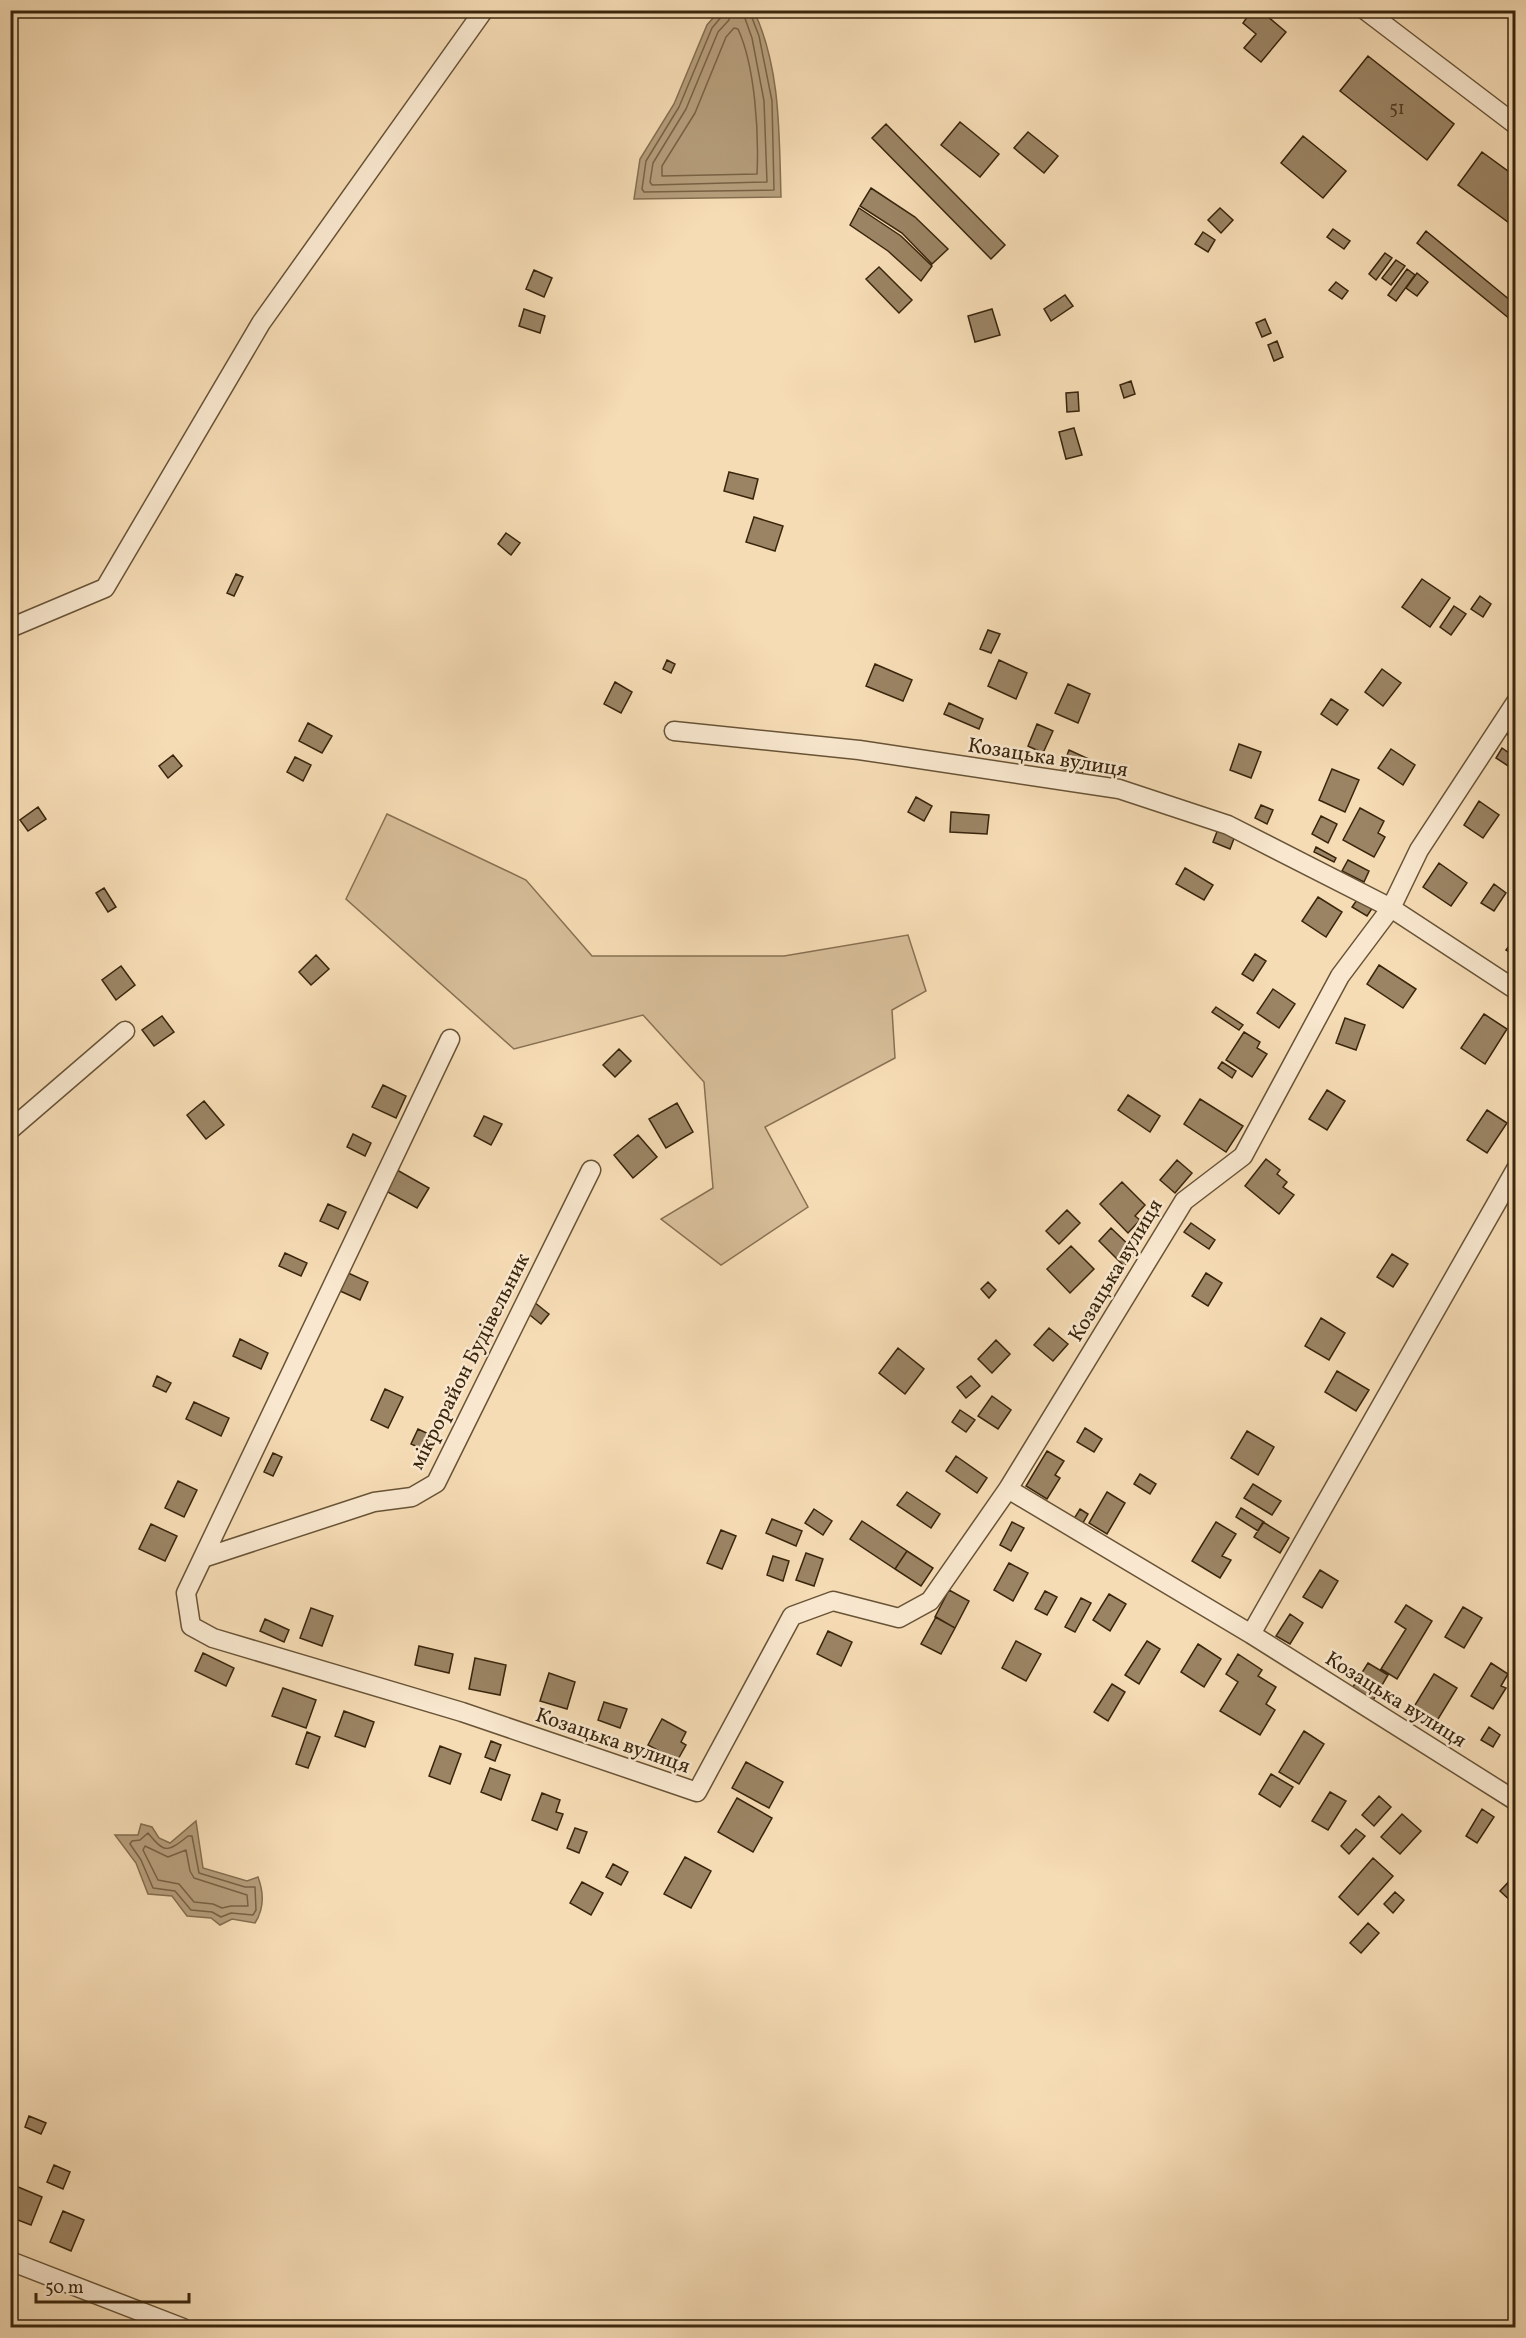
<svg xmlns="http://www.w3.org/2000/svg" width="1526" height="2338" viewBox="0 0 1526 2338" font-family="Vollkorn,serif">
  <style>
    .green { fill: #d6bd98; stroke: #887152; stroke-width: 1.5 }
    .water { fill: #b69e7c; stroke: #846e4f; stroke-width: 1.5 }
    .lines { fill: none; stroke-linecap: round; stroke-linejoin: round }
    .shore { stroke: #786244; stroke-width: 1.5 }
    .building { fill: #9b8464; stroke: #39250c; stroke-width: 1.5 }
    .street-casing { stroke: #685336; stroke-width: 21 }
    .street { stroke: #f9e8cf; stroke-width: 18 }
    .labels { text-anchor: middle; stroke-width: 5; stroke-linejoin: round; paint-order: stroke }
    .number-label { font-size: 18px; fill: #523d22 }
    .street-label { font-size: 21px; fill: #39250c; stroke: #f9e8cf }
  </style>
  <rect width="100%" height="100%" fill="#f6dcb5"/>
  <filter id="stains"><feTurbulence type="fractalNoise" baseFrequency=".00333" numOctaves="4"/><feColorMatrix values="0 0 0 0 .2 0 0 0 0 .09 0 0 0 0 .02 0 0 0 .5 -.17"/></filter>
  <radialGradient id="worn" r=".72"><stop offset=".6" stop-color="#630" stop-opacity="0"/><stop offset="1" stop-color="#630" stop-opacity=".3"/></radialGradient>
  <path class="green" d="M387 814 526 880 592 956H784L908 935 926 991 892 1010 895 1058 765 1127 808 1207 721 1265 661 1219 713 1188 704 1082 643 1015 514 1049 346 899Z"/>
  <path class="water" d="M719 11H754C781 69 779 134 781 197L634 199 640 159 674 104 707 25Z
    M196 1821 203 1868 247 1881 258 1877C264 1893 264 1909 255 1923L232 1919 220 1925 211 1918 187 1916 172 1896 148 1894 136 1863 115 1835H138L141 1824 152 1827 159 1838 170 1843Z"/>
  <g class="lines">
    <path class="shore" d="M723 10 722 16 712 28 679 107 646 161 642 189 644 192 774 190 772 101 759 36 749 10
      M731 10 729 20 718 32 686 109 653 163 650 182 652 185 767 182 764 101 752 38 742 10
      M734 28 738 29C755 66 759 132 757 174L662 176V166L695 113 726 37Z
      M148 1833C165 1854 168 1852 188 1836H192L199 1873 245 1887H255L256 1910 253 1915 231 1913 221 1917 212 1912 191 1910 175 1891 153 1888 141 1860 130 1844 132 1841 140 1840Z
      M145 1846 168 1857 186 1850 190 1871 194 1878 247 1895 248 1906H231L222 1908 213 1904 194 1902 179 1884 158 1880 143 1850Z"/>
  </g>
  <path class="building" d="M1252 10H1260L1286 32 1261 62 1244 48 1256 34 1243 23Z
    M1368 56 1454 124 1427 160 1340 91Z
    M960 122 999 154 980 177 941 145Z
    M886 124 1005 245 991 259 872 138Z
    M1028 132 1058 156 1044 173 1014 148Z
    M1303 136 1346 171 1323 198 1281 163Z
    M1482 152 1516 177V228L1458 185Z
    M871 188 915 217 948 249 932 264 902 233 860 206Z
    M859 208 901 236 932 266 921 281 888 251 850 225Z
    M1220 208 1233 220 1221 233 1208 220Z
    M1333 229 1350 241 1344 249 1327 237Z
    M1426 231 1516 305V324L1417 243Z
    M1203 232 1215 240 1208 252 1195 244Z
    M1385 253 1392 258 1376 280 1369 274Z
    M1396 260 1405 266 1391 285 1382 278Z
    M879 267 912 300 899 313 866 279Z
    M1407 269 1415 275 1396 301 1388 295Z
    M534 270 552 278 544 297 526 289Z
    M1417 273 1428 282 1417 296 1406 288Z
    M1336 282 1348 291 1342 299 1329 290Z
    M1065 295 1073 306 1051 321 1044 309Z
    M524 309 545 316 540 333 519 326Z
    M992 309 1000 335 975 342 968 316Z
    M1265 319 1271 333 1262 337 1256 323Z
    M1277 341 1283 357 1274 361 1268 345Z
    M1131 381 1135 394 1124 398 1120 385Z
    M1078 392 1079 411 1067 412 1066 393Z
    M1074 428 1082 455 1066 459 1059 432Z
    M729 472 758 479 753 499 724 491Z
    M754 517 783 526 775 551 746 542Z
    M506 533 520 543 511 555 498 544Z
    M236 574 243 577 234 596 227 593Z
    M1422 579 1450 598 1430 627 1402 607Z
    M1480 596 1491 604 1483 617 1471 609Z
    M1454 606 1466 614 1451 635 1440 627Z
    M988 630 1000 634 991 653 980 649Z
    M667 660 675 664 671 673 663 669Z
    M999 660 1027 673 1016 699 988 686Z
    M875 664 912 680 903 701 866 686Z
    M1382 669 1401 683 1383 706 1365 692Z
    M615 682 632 692 621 713 604 704Z
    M1068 684 1090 694 1078 723 1055 713Z
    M1331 699 1348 710 1337 725 1321 714Z
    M949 703 983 719 979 729 944 714Z
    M1516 715V737L1514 739 1502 731Z
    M308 723 332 736 322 753 299 741Z
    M1037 724 1053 731 1043 753 1028 746Z
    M1239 744 1261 752 1251 778 1230 770Z
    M1502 748 1516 758V771L1496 758Z
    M1391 749 1415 765 1403 785 1378 768Z
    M1069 750 1089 759 1081 776 1062 768Z
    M173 755 182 766 168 778 159 766Z
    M295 757 311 765 303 781 287 772Z
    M1332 769 1359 780 1345 812 1319 800Z
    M916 797 932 806 924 821 908 812Z
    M1479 801 1499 815 1483 838 1464 825Z
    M1261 805 1273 810 1267 824 1255 818Z
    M38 807 46 819 28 831 20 820Z
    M1360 808 1384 821 1378 833 1385 837 1374 857 1343 840Z
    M951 812 989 815 987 834 950 832Z
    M1321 816 1337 824 1328 843 1312 834Z
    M1218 829 1235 836 1230 849 1213 842Z
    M1316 847 1336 858 1334 862 1314 852Z
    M1348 860 1369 871 1364 882 1342 871Z
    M1439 863 1467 883 1451 906 1423 887Z
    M1185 868 1213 885 1204 900 1176 884Z
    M1494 884 1506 893 1494 911 1481 903Z
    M104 888 116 907 108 912 96 893Z
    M1318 897 1342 912 1326 937 1302 921Z
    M1359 897 1373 907 1367 916 1352 907Z
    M1516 937V956L1506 950Z
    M1255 954 1266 961 1253 981 1242 974Z
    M316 955 329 969 311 985 299 972Z
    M1379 965 1416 989 1403 1008 1367 984Z
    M121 966 135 985 116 1000 102 980Z
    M1273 989 1295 1004 1279 1028 1257 1013Z
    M1216 1007 1243 1025 1239 1030 1212 1012Z
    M1484 1014 1507 1029 1485 1064 1461 1048Z
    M162 1016 174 1032 154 1046 142 1030Z
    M1345 1018 1365 1025 1356 1050 1336 1043Z
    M1244 1032 1260 1042 1257 1048 1267 1054 1252 1077 1226 1060Z
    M619 1049 631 1061 615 1077 603 1065Z
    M1222 1062 1236 1071 1232 1078 1218 1068Z
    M383 1085 406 1096 396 1118 372 1107Z
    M1327 1090 1345 1101 1327 1130 1309 1119Z
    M1128 1095 1160 1116 1150 1132 1118 1110Z
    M1200 1099 1243 1126 1226 1152 1184 1124Z
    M204 1101 224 1125 206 1139 187 1115Z
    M677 1103 693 1132 666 1148 649 1119Z
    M1487 1110 1507 1123 1487 1153 1467 1140Z
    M484 1116 502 1124 491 1145 474 1136Z
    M353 1134 371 1143 365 1156 347 1147Z
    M638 1135 657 1157 633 1178 614 1155Z
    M1266 1159 1280 1170 1277 1174 1287 1182 1283 1187 1294 1195 1279 1214 1245 1186Z
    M1177 1160 1192 1173 1175 1193 1160 1180Z
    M397 1170 429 1188 417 1208 386 1191Z
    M1122 1182 1145 1205 1135 1216 1140 1220 1128 1233 1100 1204Z
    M328 1204 346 1212 338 1229 320 1221Z
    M1067 1210 1080 1223 1059 1244 1046 1231Z
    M1191 1223 1215 1240 1209 1249 1184 1232Z
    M1111 1228 1137 1253 1124 1266 1099 1241Z
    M1071 1246 1094 1269 1070 1293 1047 1269Z
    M285 1253 307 1263 301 1276 279 1266Z
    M1392 1254 1408 1264 1393 1287 1377 1277Z
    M346 1272 368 1282 360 1300 338 1290Z
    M1206 1273 1222 1283 1208 1306 1192 1296Z
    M988 1282 996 1290 989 1298 981 1289Z
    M534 1302 549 1314 541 1324 526 1312Z
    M1321 1318 1345 1333 1329 1360 1305 1346Z
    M1049 1328 1068 1344 1053 1361 1034 1345Z
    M240 1339 268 1353 261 1369 233 1356Z
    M996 1340 1010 1354 992 1373 978 1359Z
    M898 1348 924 1369 905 1394 879 1373Z
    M1337 1371 1369 1390 1356 1411 1325 1392Z
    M157 1376 171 1383 166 1392 153 1386Z
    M971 1376 980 1386 966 1398 957 1387Z
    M385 1389 403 1397 388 1428 371 1420Z
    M992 1396 1011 1410 998 1429 978 1416Z
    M194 1402 229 1418 221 1436 186 1419Z
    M960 1410 975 1420 966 1432 952 1422Z
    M1085 1428 1102 1439 1094 1452 1077 1442Z
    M418 1429 433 1436 426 1451 411 1444Z
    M1247 1431 1274 1447 1258 1475 1231 1458Z
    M1047 1451 1064 1461 1055 1475 1060 1478 1047 1499 1026 1486Z
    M273 1453 282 1457 273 1476 264 1472Z
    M956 1456 987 1478 977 1493 946 1471Z
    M1140 1474 1156 1484 1150 1494 1134 1484Z
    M178 1481 197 1490 184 1517 165 1508Z
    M1253 1484 1281 1501 1272 1515 1244 1498Z
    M907 1492 940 1514 931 1528 897 1505Z
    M1107 1492 1125 1503 1107 1534 1089 1523Z
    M1241 1508 1264 1522 1258 1531 1236 1517Z
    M814 1509 832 1521 823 1535 805 1523Z
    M1080 1509 1088 1514 1080 1528 1072 1522Z
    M772 1519 802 1531 796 1546 766 1533Z
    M862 1521 907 1551 895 1569 850 1539Z
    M1012 1522 1024 1528 1011 1551 1000 1545Z
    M1216 1522 1236 1534 1222 1556 1231 1560 1220 1578 1192 1561Z
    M1263 1522 1289 1538 1280 1553 1254 1537Z
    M151 1524 177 1536 165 1561 139 1549Z
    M721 1530 736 1536 722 1569 707 1563Z
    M907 1551 933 1568 921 1586 895 1569Z
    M806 1553 823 1559 814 1586 796 1580Z
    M773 1556 789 1561 783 1581 767 1575Z
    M1009 1563 1028 1573 1013 1601 994 1590Z
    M1320 1570 1338 1581 1322 1608 1303 1597Z
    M949 1590 969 1601 955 1628 935 1617Z
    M1045 1591 1057 1597 1047 1615 1035 1609Z
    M1109 1594 1126 1604 1110 1631 1093 1620Z
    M1081 1598 1091 1603 1075 1632 1065 1627Z
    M1406 1605 1432 1621 1397 1679 1381 1669 1406 1629 1395 1622Z
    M1463 1607 1482 1618 1464 1648 1445 1637Z
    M311 1608 333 1616 322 1646 300 1638Z
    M1290 1614 1303 1623 1290 1644 1276 1636Z
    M936 1617 955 1628 941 1654 921 1644Z
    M265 1619 289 1630 284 1642 260 1631Z
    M828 1631 852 1642 841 1666 817 1654Z
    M1016 1641 1041 1654 1026 1681 1002 1668Z
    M1147 1641 1160 1649 1139 1684 1125 1675Z
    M1198 1644 1221 1659 1204 1687 1181 1672Z
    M419 1646 453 1654 449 1673 415 1665Z
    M203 1653 234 1668 226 1686 195 1671Z
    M1238 1654 1262 1670 1258 1676 1276 1687 1266 1704 1275 1710 1260 1735 1220 1711 1238 1682 1226 1674Z
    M475 1658 506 1665 500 1695 469 1689Z
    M1368 1663 1388 1675 1372 1702 1351 1690Z
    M1491 1663 1508 1674 1501 1686 1506 1688 1493 1709 1471 1696Z
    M549 1673 575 1682 567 1709 540 1701Z
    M1434 1674 1457 1688 1435 1724 1412 1710Z
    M1112 1684 1125 1692 1108 1721 1094 1712Z
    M283 1688 316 1700 306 1728 272 1716Z
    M604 1702 627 1709 620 1728 598 1720Z
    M344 1711 374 1722 365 1747 335 1736Z
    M662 1719 686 1732 681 1742 686 1745 677 1761 648 1745Z
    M1489 1727 1500 1735 1493 1747 1481 1740Z
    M1304 1731 1324 1744 1299 1784 1279 1772Z
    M307 1732 320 1737 308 1768 296 1764Z
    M491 1741 501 1745 495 1761 485 1757Z
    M440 1746 461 1754 450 1784 429 1776Z
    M746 1762 783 1782 769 1808 732 1788Z
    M490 1768 510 1775 501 1800 481 1792Z
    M1271 1774 1293 1787 1280 1807 1259 1794Z
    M1330 1792 1346 1801 1328 1830 1312 1821Z
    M542 1793 560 1800 556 1812 563 1814 557 1830 532 1820Z
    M1379 1796 1391 1807 1374 1826 1362 1815Z
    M737 1798 772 1818 753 1852 718 1832Z
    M1482 1809 1494 1817 1477 1843 1466 1836Z
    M1402 1814 1421 1831 1400 1854 1381 1837Z
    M575 1828 587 1832 579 1853 567 1848Z
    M1356 1829 1365 1836 1349 1854 1341 1846Z
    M685 1857 711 1871 691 1908 664 1894Z
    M1373 1858 1393 1876 1358 1915 1339 1897Z
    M613 1864 628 1872 621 1885 606 1877Z
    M1516 1874V1904L1515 1905 1500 1891Z
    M582 1882 603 1893 591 1915 570 1903Z
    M1395 1892 1404 1900 1393 1913 1384 1904Z
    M1368 1923 1379 1933 1361 1953 1350 1943Z
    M29 2116 46 2123 41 2134 25 2127Z
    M54 2165 70 2172 63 2189 47 2182Z
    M11 2184 42 2197 31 2225 10 2217Z
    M63 2211 84 2220 71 2251 50 2242Z"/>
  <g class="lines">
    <g class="street-casing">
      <path id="street" d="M1365 10 1516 125
        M10 628 105 588 261 323 484 10
        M674 731 859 750 1119 789 1228 825 1391 908 1516 990
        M450 1039 186 1593 191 1626 213 1638 462 1712 697 1792 792 1616 833 1601 899 1618 930 1601 1008 1489 1184 1201 1243 1156 1340 976 1391 908 1419 850 1516 702
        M10 1130 125 1031
        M1008 1489 1251 1634 1516 1801
        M203 1558 374 1502 412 1497 436 1483 591 1170
        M1251 1634 1516 1169
        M10 2261 183 2328"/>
    </g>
    <use href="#street" class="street"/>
  </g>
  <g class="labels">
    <g class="number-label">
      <text x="1397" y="114">51</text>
    </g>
    <g class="street-label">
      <text transform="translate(1048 757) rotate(9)" y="7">Козацька вулиця</text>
      <text transform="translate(1115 1270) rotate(-59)" y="7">Козацька вулиця</text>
      <text transform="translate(469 1361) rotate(-63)" y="7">мікрорайон Будівельник</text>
      <text transform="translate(1396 1699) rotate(32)" y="7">Козацька вулиця</text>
      <text transform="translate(613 1740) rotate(19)" y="7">Козацька вулиця</text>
    </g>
  </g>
  <rect width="1526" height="2338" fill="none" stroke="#f6dcb5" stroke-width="36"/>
  <rect x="12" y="12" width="1502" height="2314" fill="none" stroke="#39250c" stroke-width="3"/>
  <rect x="18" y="18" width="1490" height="2302" fill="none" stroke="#39250c" stroke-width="1.5"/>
  <path d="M36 2293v9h153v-9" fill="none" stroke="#39250c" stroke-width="3"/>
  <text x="45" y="2293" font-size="18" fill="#39250c" stroke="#f9e8cf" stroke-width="4.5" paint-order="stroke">50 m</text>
  <rect width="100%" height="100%" filter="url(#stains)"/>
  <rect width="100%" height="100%" fill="url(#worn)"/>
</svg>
